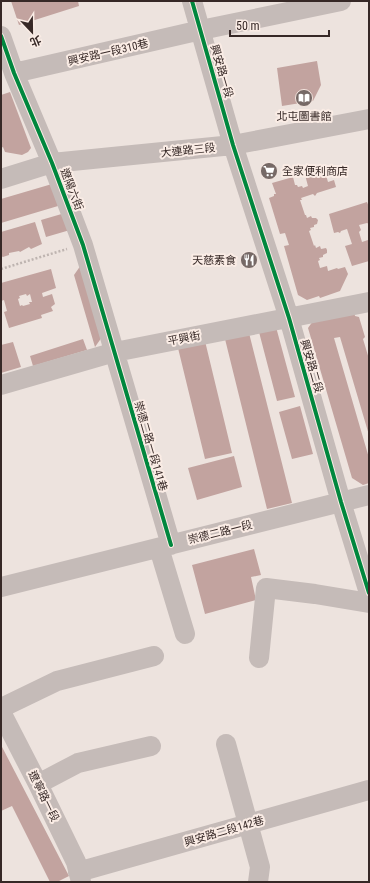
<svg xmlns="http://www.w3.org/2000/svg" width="370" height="883" viewBox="0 0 370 883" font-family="'Roboto Condensed','Noto Sans TC',sans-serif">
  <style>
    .building { fill: #c2a39f; fill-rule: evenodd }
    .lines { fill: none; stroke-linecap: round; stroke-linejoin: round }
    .path { stroke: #beb4b0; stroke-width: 2.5; stroke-dasharray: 2 2; stroke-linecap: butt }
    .minor { stroke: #c5bbb8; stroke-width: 20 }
    .cycleway-casing { stroke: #faece5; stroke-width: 6 }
    .cycleway { stroke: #00873e; stroke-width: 4 }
    .labels { text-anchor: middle; stroke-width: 4; stroke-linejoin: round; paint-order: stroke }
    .street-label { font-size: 11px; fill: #362826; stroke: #faece5 }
    .poi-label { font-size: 11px; fill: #362826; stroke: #faece5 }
  </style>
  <rect width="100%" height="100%" fill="#ede3de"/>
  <path class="building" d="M11 1H78L79 6 19 25Z
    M317 61 321 85 313 101 282 106 277 68Z
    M10 92 31 148 28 152 22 155 5 152 3 147 1 148V95Z
    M324 169 328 182 334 180 336 187 317 193 315 196 313 194 301 198 302 200H300L305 215H306L307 218 311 216 312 218H316L318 220 317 224 314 225V227L310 228 311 230 309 231 314 246 315 245 316 248 320 246 321 249 326 248 327 250V253L323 255V257L319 258 320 260 318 261 320 268 327 266 328 271 337 268 338 269 345 267 348 274 340 291 320 298 319 296 307 300 298 295 284 246 289 245 285 233 280 234 269 198 274 196V194H276L272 183 293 177 295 185H297L298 187 302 186 303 188 308 186 305 175Z
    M52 184 58 206 1 223V199Z
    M367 202 369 207V224L367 223 359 225 361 230 359 232 362 242 368 240 369 261 352 266 345 246 352 244 347 229 341 231 340 233 338 232 334 233 329 214Z
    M65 213 70 230 46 237 41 220Z
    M35 222 42 244 31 249 29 247 20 252 19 251 9 253V255L3 257 1 256V232Z
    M81 265 102 337 95 347 74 275Z
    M51 269 56 288 42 293 43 297 52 294 55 304 51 307 53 311 41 315 42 318 9 328 4 312 7 311 4 300 1 301V283ZM26 294 27 296 30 294 32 302H29L30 304 23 306 22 305 20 306 18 299 20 298 19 296Z
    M354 312 355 316 359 317 365 337 363 339 369 359V435L340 337 334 338 369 458V483L363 485 352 478 308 328 313 321Z
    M276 327 295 397 277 401 259 332Z
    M249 333 292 503 267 509 225 339Z
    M83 339 87 350 33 366 30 356Z
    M205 341 232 453 205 459 178 348Z
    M13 342 21 367 1 373V345Z
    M300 406 313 454 292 459 279 412Z
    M234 456 242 487 197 500 188 468Z
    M254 549 261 575 251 577 256 600 205 614 192 565Z
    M1 745 69 876 57 882H50L12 806 1 811Z"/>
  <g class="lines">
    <path class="path" d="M1 269 67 249"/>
    <path class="minor" d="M192 1 233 145 289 318 341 502 369 593
      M1 36 14 73 52 163 83 245 171 545
      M14 73 201 30 341 1
      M1 179 52 163 233 145 369 119
      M1 385 115 352 369 302
      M159 548 185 634
      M1 587 369 495
      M259 658 266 588 315 594 369 603
      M1 708 57 681 154 656
      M1 712 38 784 76 862 81 882
      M226 744 260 867 258 882
      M38 784 78 763 151 746
      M78 872 369 790"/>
    <g class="cycleway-casing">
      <path id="cycleway" d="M192 1 233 145 289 318 341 502 369 593
        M1 36 14 73 52 163 83 245 171 545"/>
    </g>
    <use href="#cycleway" class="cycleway"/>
  </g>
  <defs>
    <g id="library-disc" transform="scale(0.9)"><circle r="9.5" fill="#766966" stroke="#faece5"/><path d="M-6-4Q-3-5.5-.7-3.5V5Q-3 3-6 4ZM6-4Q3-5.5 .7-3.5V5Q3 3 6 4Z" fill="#fff"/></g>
    <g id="supermarket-disc" transform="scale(0.9)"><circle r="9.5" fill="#766966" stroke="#faece5"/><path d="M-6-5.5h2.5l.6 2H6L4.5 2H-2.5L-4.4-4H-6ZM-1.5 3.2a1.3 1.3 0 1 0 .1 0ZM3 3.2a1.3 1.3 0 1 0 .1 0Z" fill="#fff"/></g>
    <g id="restaurant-disc" transform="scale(0.9)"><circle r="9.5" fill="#766966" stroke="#faece5"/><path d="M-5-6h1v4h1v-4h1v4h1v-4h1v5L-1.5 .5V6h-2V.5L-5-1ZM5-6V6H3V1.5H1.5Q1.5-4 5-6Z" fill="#fff"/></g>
  </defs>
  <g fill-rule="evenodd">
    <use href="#library-disc" x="304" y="98"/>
    <use href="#supermarket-disc" x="269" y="171"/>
    <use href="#restaurant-disc" x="249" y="260"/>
  </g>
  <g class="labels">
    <g class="street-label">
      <text transform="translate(108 52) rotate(-13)" y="4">興安路一段310巷</text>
      <text transform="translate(222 71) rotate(74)" y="4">興安路一段</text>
      <text transform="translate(188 150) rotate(-6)" y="4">大連路三段</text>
      <text transform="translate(72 189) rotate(69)" y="4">遼陽六街</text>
      <text transform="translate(184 338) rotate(-11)" y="4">平興街</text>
      <text transform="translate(312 366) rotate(74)" y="4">興安路二段</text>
      <text transform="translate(151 446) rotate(74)" y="4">崇德二路一段141巷</text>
      <text transform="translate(220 532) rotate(-14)" y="4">崇德二路一段</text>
      <text transform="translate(44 796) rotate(64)" y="4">遼寧路一段</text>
      <text transform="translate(224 831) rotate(-16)" y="4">興安路二段142巷</text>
    </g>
    <g class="poi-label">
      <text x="304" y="120">北屯圖書館</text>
      <text x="282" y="175" text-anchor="start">全家便利商店</text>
      <text x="236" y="264" text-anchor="end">天慈素食</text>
    </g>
  </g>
  <rect width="370" height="883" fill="none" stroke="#362826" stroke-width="4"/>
  <g transform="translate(32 32) rotate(158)" stroke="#faece5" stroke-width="3" paint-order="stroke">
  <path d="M0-3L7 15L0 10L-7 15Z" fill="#362826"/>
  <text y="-6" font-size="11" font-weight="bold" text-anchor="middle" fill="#362826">北</text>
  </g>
  <path d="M230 30v6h99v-6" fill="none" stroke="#362826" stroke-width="2"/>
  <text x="236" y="30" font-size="12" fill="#362826" stroke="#faece5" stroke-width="3" paint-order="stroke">50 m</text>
</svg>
